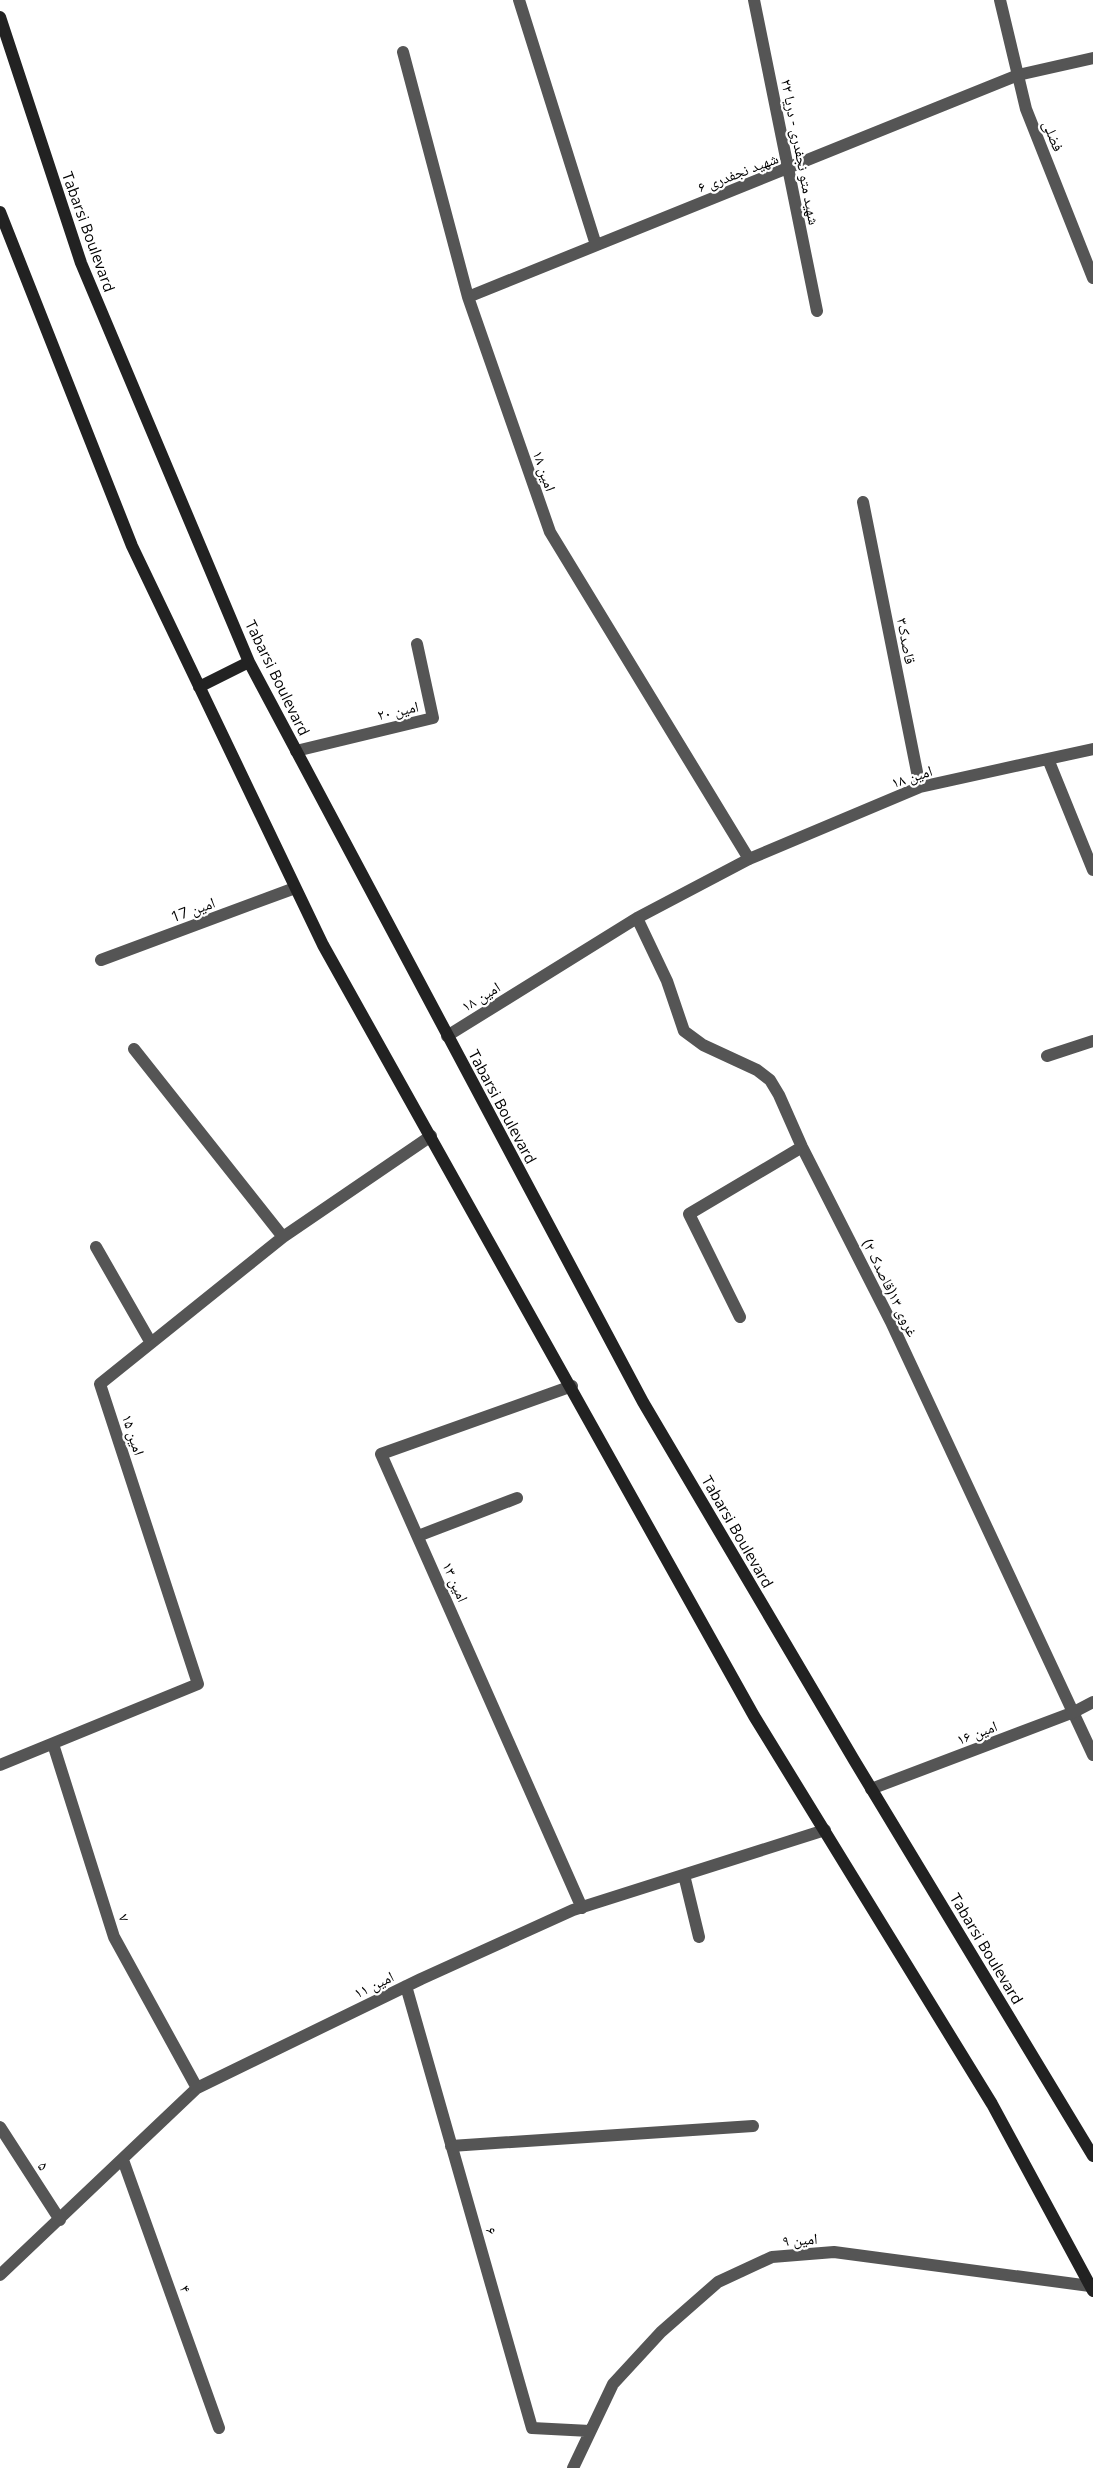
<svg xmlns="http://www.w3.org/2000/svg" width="1093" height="2468" viewBox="0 0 1093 2468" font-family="'Open Sans','Noto Naskh Arabic',sans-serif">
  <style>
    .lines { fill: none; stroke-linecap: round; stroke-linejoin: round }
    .minor { stroke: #555; stroke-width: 12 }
    .tertiary { stroke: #555; stroke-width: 12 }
    .secondary { stroke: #222; stroke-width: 12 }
    .labels { text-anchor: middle; stroke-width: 4.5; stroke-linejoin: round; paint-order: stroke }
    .street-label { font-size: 15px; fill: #000; stroke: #fff }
  </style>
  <rect width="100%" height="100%" fill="#fff"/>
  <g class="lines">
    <path class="minor" d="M519 0 596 245
      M754 0 817 311
      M1000 0 1026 109 1093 278
      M403 52 468 297 550 532 749 859
      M468 297 1018 75 1093 58
      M863 502 920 787
      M296 751 433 718 417 644
      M1048 759 1093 870
      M637 918 667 981 684 1031 703 1045 757 1070 770 1080 779 1095 802 1147 891 1322 1093 1755
      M101 960 295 888
      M447 1036 637 918 749 859 920 787 1093 749
      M134 1049 283 1237
      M1047 1056 1093 1041
      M96 1247 151 1343
      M740 1317 689 1214 802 1147
      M572 1386 381 1454 582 1908
      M418 1536 517 1498
      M53 1744 114 1937 197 2088
      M0 1765 198 1684 100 1384 283 1237 431 1136
      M684 1875 699 1937
      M406 1986 532 2428 590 2431
      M0 2127 60 2220
      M451 2146 753 2126
      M123 2160 219 2428
      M0 2275 197 2088 421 1979 573 1910 825 1830
      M573 2468 613 2384 661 2332 718 2282 772 2257 834 2252 1090 2286"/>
    <path class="tertiary" d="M871 1789 1074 1712 1093 1702"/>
    <path class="secondary" d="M0 17 81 263 249 662 643 1402 854 1760 1093 2156
      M0 212 132 546 323 945 754 1716 992 2104 1093 2291
      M199 687 249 662"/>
  </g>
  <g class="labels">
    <g class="street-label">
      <text transform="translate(1053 136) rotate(68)" y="5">فضلی</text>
      <text transform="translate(800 152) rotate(79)" y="5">شهید متو نجفدری - دریا ۲۲</text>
      <text transform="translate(738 173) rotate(-21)" y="5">شهید نجفدری ۶</text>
      <text transform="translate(88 232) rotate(70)" y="5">Tabarsi Boulevard</text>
      <text transform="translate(544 471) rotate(71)" y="5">امین ۱۸</text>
      <text transform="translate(906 641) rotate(79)" y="5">قاصدک۳</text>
      <text transform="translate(277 678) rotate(64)" y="5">Tabarsi Boulevard</text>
      <text transform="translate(398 711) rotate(-13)" y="5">امین ۲۰</text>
      <text transform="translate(912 777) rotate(-18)" y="5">امین ۱۸</text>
      <text transform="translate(193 910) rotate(-20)" y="5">امین 17</text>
      <text transform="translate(481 997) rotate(-32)" y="5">امین ۱۸</text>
      <text transform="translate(502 1107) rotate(62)" y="5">Tabarsi Boulevard</text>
      <text transform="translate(890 1288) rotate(64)" y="5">غروی ۱۳(قاصدک ۲)</text>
      <text transform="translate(133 1435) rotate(72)" y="5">امین ۱۵</text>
      <text transform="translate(737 1532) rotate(60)" y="5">Tabarsi Boulevard</text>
      <text transform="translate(455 1582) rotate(66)" y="5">امین ۱۳</text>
      <text transform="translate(977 1733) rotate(-21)" y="5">امین ۱۶</text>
      <text transform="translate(124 1918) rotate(72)" y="5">۷</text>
      <text transform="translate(986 1949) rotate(59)" y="5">Tabarsi Boulevard</text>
      <text transform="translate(374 1985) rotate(-26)" y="5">امین ۱۱</text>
      <text transform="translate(43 2166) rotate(57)" y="5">۵</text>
      <text transform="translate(491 2231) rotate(73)" y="5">۶</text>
      <text transform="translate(800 2240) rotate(-4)" y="5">امین ۹</text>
      <text transform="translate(185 2289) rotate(70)" y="5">۴</text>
    </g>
  </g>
</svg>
